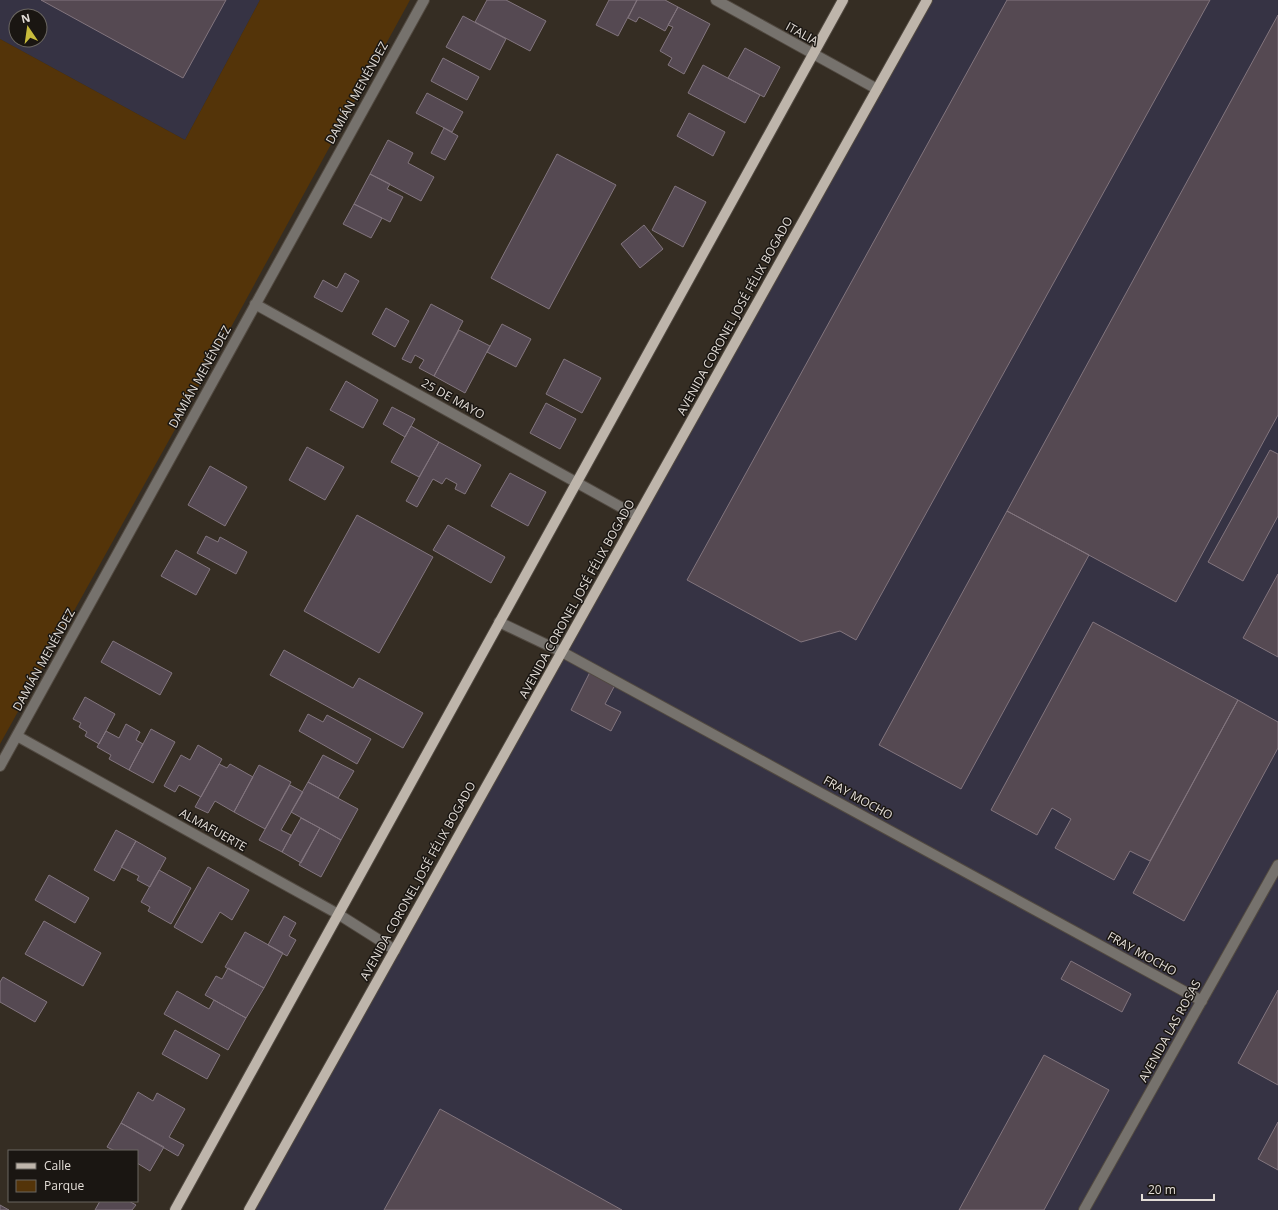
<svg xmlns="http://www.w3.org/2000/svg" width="1278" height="1210" viewBox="0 0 1278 1210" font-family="'Open Sans',sans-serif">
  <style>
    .industrial { fill: #363344; fill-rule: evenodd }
    .green { fill: #543409 }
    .building { fill: #554952; stroke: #82757e }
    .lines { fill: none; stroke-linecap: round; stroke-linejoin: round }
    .minor-casing { stroke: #514940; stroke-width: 12 }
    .major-casing { stroke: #514940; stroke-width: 12 }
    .minor { stroke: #76726d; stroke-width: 10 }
    .major { stroke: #beb5ab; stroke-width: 10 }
    .labels { text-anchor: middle; stroke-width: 3; stroke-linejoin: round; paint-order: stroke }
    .street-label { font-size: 12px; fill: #e3ddd7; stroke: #1a1612 }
  </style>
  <rect width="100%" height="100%" fill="#352d23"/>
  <path class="industrial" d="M0 0H260L185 140 0 39ZM16 16H40V40H16Z
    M927 0H1278V1210H249Z"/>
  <path class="green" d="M260 0H410L178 424 0 744V39L185 140Z"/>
  <path class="building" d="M41 0H226L183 78Z
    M487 0H506L546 21 530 51 475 22Z
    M609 0H637L618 36 596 25Z
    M637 0H665L678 7 665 31 639 17 636 22 628 18Z
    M1007 0H1210L856 640 840 631 801 642 687 580Z
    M678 7 710 24 684 74 668 65 672 58 660 51 673 27 668 25Z
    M1278 15V415L1176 602 1007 511Z
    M463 16 506 39 490 70 446 47Z
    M745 48 780 67 764 97 728 78Z
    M443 58 479 77 467 100 431 81Z
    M703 65 760 95 745 123 688 93Z
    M427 93 463 112 452 132 416 113Z
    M689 113 725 132 713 156 677 136Z
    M444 128 458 136 445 160 431 153Z
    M388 140 413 153 408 163 434 177 421 201 370 174Z
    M557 154 616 185 549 309 491 278Z
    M370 174 390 184 387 189 403 197 390 222 354 204Z
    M675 186 706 202 683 247 652 230Z
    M354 204 382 218 371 238 343 224Z
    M644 225 663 249 640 268 621 244Z
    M345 273 359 281 342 312 314 297 323 280 337 288Z
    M431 304 463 321 434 376 419 368 424 360 415 355 411 363 402 359Z
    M386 308 409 321 395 347 372 334Z
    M502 324 531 339 516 367 487 352Z
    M459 330 490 346 465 393 434 376Z
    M564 359 601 378 582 413 546 394Z
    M346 381 378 400 363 428 330 410Z
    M546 403 576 419 560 449 530 433Z
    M392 407 415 419 405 437 383 424Z
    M411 426 439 442 419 477 391 462Z
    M439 442 481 465 465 494 455 489 457 484 446 478 442 484 433 479 417 507 406 501Z
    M307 447 344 467 325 500 289 480Z
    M1270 450 1278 454V516L1243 581 1208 562Z
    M210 466 247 487 225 526 188 505Z
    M510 473 546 492 528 526 491 506Z
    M1007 511 1089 555 961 789 879 745Z
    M357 515 433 557 379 653 304 611Z
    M448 525 505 557 491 583 433 550Z
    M206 536 218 542 220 537 247 552 236 574 197 553Z
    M176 550 210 569 196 595 161 576Z
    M1278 574V657L1243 638Z
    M1093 622 1238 700 1150 861 1130 851 1114 880 1055 848 1071 819 1052 808 1037 835 991 810Z
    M113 641 172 673 160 695 101 662Z
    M284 650 353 688 359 678 423 713 403 748 270 675Z
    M590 672 615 685 605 704 621 712 611 731 571 710Z
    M85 697 115 714 99 744 85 736 87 732 79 727 81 723 73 719Z
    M1238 700 1278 722V748L1184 921 1133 893Z
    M308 714 323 722 327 715 371 739 357 764 299 731Z
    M126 724 140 732 136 740 143 744 129 770 109 759 111 755 97 747 106 731 119 738Z
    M151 729 175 742 153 783 129 770Z
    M198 745 222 759 201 797 179 785 175 792 164 786 181 755 190 760Z
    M323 755 354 771 338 798 308 782Z
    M219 764 227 768 230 764 253 777 234 812 215 801 208 813 195 807Z
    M259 765 291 782 265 829 234 812Z
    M308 782 358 809 341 840 291 812Z
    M290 785 303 792 281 830 291 835 282 852 259 840Z
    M301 818 320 828 301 863 282 852Z
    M320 828 341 840 321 877 299 865Z
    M116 830 136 841 114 881 94 870Z
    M136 841 166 858 150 887 137 880 139 876 121 867Z
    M208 867 249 890 232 920 220 912 202 943 174 927Z
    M159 870 191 888 171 924 148 911 150 907 141 902Z
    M49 875 89 898 75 923 35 900Z
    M284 916 296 923 289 936 296 940 287 956 268 945Z
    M44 921 101 953 83 986 25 954Z
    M245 932 283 953 264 988 225 967Z
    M1071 961 1131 994 1122 1012 1061 979Z
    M228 968 264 988 246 1018 205 995 216 976 222 979Z
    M3 977 47 1002 35 1022 0 1002V982Z
    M1278 990V1085L1238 1063Z
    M177 991 209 1009 214 1000 246 1018 228 1050 164 1014Z
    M175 1030 220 1055 207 1079 162 1054Z
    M1044 1055 1109 1090 1044 1210H959Z
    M138 1092 153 1101 157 1093 185 1109 169 1137 184 1145 178 1156 121 1123Z
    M440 1109 622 1210H384Z
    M1278 1122V1170L1258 1159Z
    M121 1123 164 1147 150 1171 137 1163V1151H115L107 1147Z
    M100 1201H129L136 1205 132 1210H95Z
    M0 1205 9 1210H0Z"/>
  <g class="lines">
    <g class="minor-casing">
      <path id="minor" d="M716 0 877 89
        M255 304 637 516
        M499 622 562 652 1202 1001
        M17 736 338 914 395 950
        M0 766 424 0
        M1084 1210 1278 865"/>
    </g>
    <g class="major-casing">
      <path id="major" d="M175 1210 843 0
        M249 1210 927 0"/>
    </g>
    <use href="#minor" class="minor"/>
    <use href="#major" class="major"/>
  </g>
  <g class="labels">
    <g class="street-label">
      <text transform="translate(802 34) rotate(29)" y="4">ITALIA</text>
      <text transform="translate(357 93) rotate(-61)" y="4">DAMIÁN MENÉNDEZ</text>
      <text transform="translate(735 316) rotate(-61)" y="4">AVENIDA CORONEL JOSÉ FÉLIX BOGADO</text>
      <text transform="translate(200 377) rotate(-61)" y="4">DAMIÁN MENÉNDEZ</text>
      <text transform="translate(453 399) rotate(29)" y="4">25 DE MAYO</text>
      <text transform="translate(577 599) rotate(-61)" y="4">AVENIDA CORONEL JOSÉ FÉLIX BOGADO</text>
      <text transform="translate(44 660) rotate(-61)" y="4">DAMIÁN MENÉNDEZ</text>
      <text transform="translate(858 798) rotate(29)" y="4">FRAY MOCHO</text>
      <text transform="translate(213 830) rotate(29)" y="4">ALMAFUERTE</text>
      <text transform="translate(418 881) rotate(-61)" y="4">AVENIDA CORONEL JOSÉ FÉLIX BOGADO</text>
      <text transform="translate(1142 954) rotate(29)" y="4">FRAY MOCHO</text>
      <text transform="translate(1170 1031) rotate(-61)" y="4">AVENIDA LAS ROSAS</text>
    </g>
  </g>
  <rect x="8" y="1150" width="130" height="52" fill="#1a1612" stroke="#6a6661"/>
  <rect x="16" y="1163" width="20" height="6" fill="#beb5ab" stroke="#6a6661"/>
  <text x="44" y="1170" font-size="12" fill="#e3ddd7">Calle</text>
  <rect x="16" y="1180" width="20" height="12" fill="#543409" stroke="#6a6661"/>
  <text x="44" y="1190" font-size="12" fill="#e3ddd7">Parque</text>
  <g transform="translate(28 28) rotate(347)"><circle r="19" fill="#1a1612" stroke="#6a6661"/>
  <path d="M0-3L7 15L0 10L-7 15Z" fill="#c7bb3c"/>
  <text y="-6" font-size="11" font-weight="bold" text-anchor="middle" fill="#e3ddd7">N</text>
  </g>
  <path d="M1142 1194v6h72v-6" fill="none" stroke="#e3ddd7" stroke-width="2"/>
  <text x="1148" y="1194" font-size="12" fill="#e3ddd7" stroke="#1a1612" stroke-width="3" paint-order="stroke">20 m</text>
</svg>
